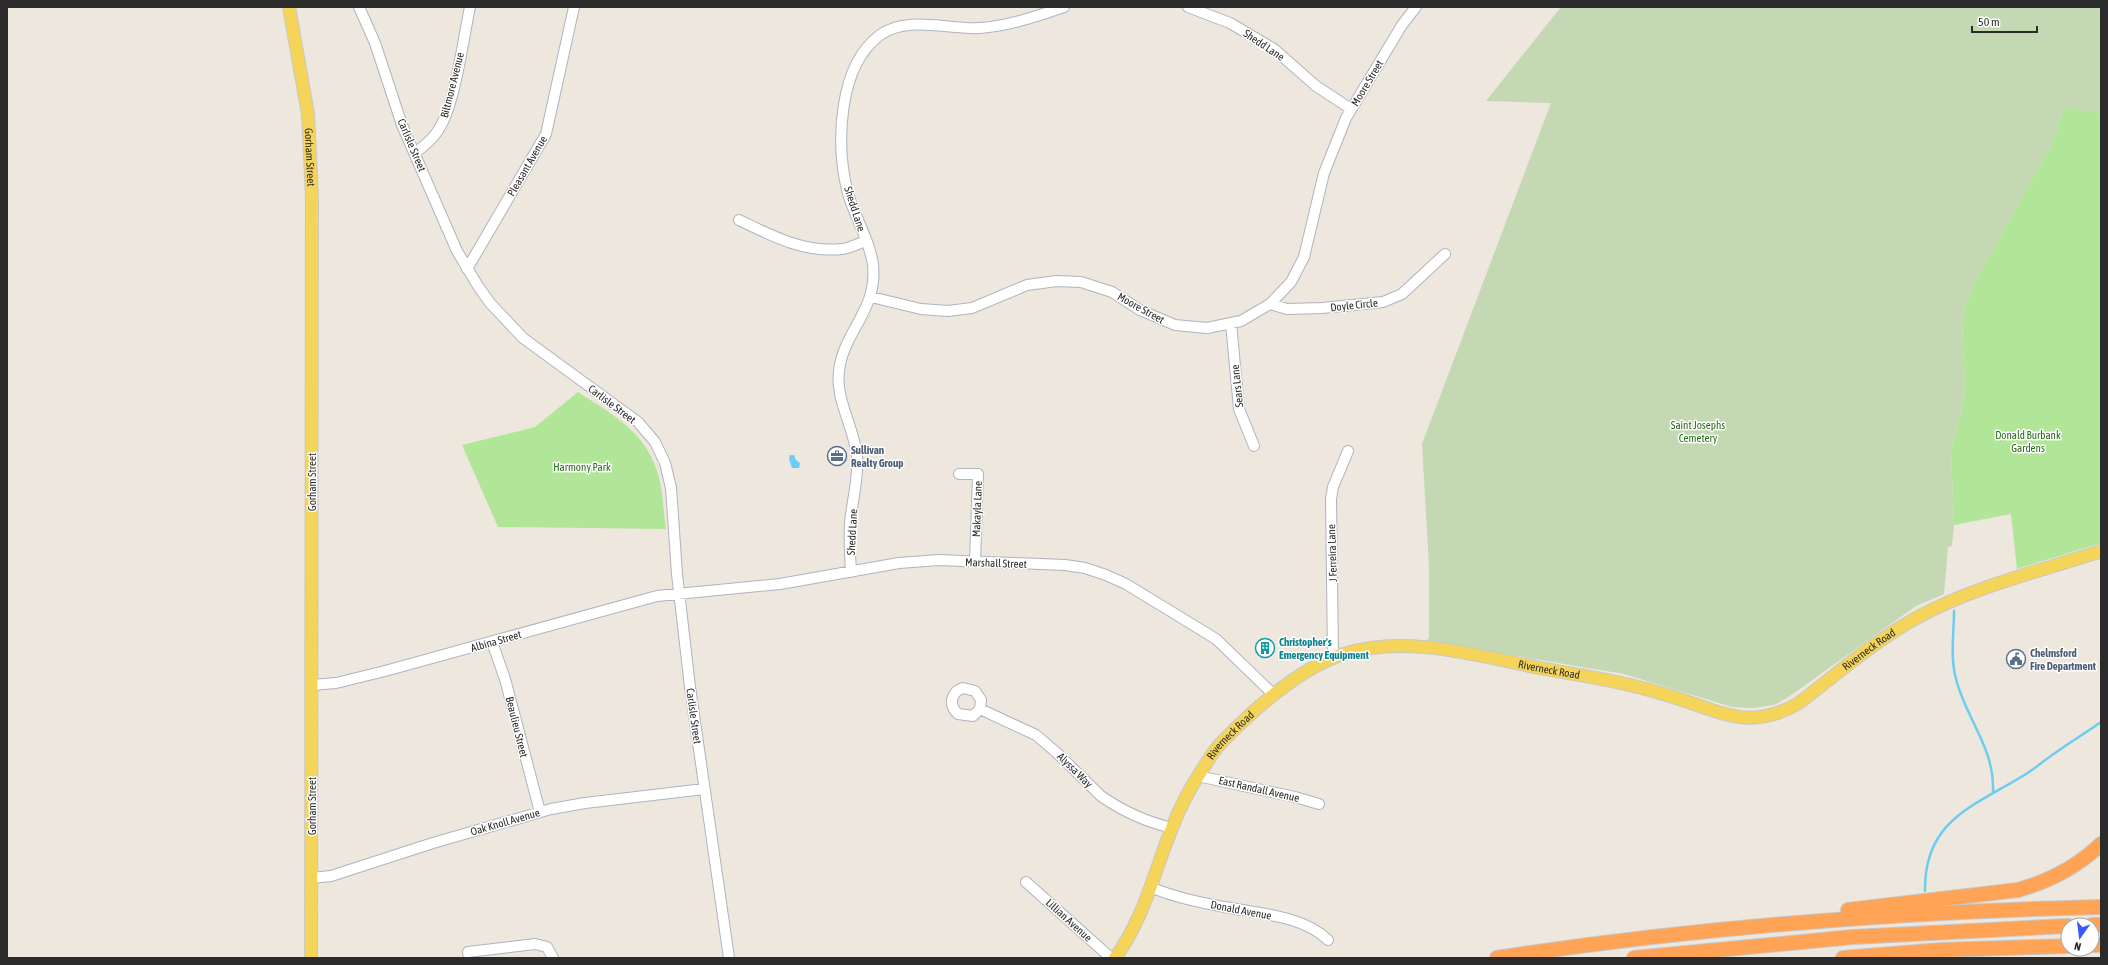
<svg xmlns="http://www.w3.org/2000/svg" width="2108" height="965" viewBox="0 0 2108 965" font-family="'Asap Condensed',sans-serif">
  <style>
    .green { fill: #b1e698 }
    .cemetery { fill: #c4d8b4 }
    .water { fill: #6dccf2 }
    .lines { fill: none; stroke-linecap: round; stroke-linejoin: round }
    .stream { stroke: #6dccf2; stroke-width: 2.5 }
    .minor-casing { stroke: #b1b3bf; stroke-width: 12 }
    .major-casing { stroke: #c8c8c8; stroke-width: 14 }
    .highway-casing { stroke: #c8c8c8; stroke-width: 16 }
    .minor { stroke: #fff; stroke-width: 10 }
    .major { stroke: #f5d45a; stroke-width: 12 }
    .highway { stroke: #ffa356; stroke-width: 14 }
    .labels { text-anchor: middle; stroke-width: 3; stroke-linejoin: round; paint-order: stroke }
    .street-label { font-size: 11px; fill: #2b2b2b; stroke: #fff }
    .park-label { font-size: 11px; fill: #286b18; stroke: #fff }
    .service-label { font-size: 11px; font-weight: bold; fill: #4e5e75; stroke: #fff; text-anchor: start }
    .culture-label { font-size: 11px; font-weight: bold; fill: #0d838f; stroke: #fff; text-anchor: start }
  </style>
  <rect width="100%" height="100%" fill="#ede7dd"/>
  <path class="green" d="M2064 107 2101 113V543L2017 569 2011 514 1954 525 1951 450 1961 413 1965 384 1962 324 1965 307 1975 282 2052 144Z
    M578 392C610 413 645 431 657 471 663 488 663 510 666 529L498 527 462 445 535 427Z"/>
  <path class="cemetery" d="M1561 7H2101V113L2064 107 2052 144 1975 282 1965 307 1962 324 1965 384 1961 413 1951 450 1954 525 1952 546 1948 547 1944 594 1916 606 1787 698 1774 705 1753 708 1732 707 1624 674 1427 641 1429 637V567L1422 444 1551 103 1486 101Z"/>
  <path class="water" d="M790 455H794L796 460 800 463 799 468H792L789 459Z"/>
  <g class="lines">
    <path class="stream" d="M1954 611C1954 634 1950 657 1956 679 1966 719 1995 748 1993 792
      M1925 891C1924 819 1975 806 2026 774 2037 767 2047 758 2058 751 2072 741 2087 732 2101 722"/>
    <g class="minor-casing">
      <path id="minor" d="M359 7 375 43 402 125 457 251 478 286 490 303 523 338 638 422 655 442 665 463 671 488 677 574 690 687 729 958
        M1188 7 1230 23 1274 49 1316 86 1351 109
        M415 153C423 147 431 141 437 132 455 108 463 39 470 7
        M739 220C772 236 804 253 842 249 850 248 858 244 865 241
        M467 269 546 134 574 7
        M871 297 921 309 948 311 972 308 1027 285 1057 281 1081 282 1112 292 1140 310 1175 325 1207 328 1241 321 1270 304 1291 282 1304 257 1324 173 1346 118 1402 25 1416 7
        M1270 304 1287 309 1322 308 1383 302 1402 294 1445 254
        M1231 323 1239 409 1254 446
        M959 474H978L975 562
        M851 572C850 556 849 539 850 523 852 500 859 479 857 456 854 427 835 399 839 371 843 332 878 310 873 265 870 240 853 214 847 190 836 143 838 66 880 35 907 15 949 30 980 28 1009 26 1037 16 1064 7
        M492 642 505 679 540 812
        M1333 657 1331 499 1333 487 1348 451
        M312 685 336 683 385 671 657 596 780 584 899 563 939 560 1065 565 1085 568 1106 575 1126 584 1216 639 1274 695
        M980 709 981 700 975 691 963 688C951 692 948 705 958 714L973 716 980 709 1036 735 1057 753 1101 796C1121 810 1147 822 1172 828
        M1198 776 1295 797 1319 804
        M311 878 331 876 433 843 551 809 585 803 704 789
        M1026 882 1111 958
        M1150 887C1176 898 1203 903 1230 908 1262 914 1303 916 1328 940
        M469 958 468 952 535 944 547 947 553 958"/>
    </g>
    <g class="major-casing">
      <g id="major">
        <path id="s1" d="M289 7 308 114 312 198 311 958"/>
        <path id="s2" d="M1115 958C1144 919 1154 872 1172 828 1180 807 1190 788 1202 770 1208 760 1214 750 1222 742 1253 710 1301 667 1344 654 1406 634 1478 656 1540 668 1583 676 1626 682 1667 695 1718 710 1748 733 1799 703 1838 673 1877 639 1920 616 1976 586 2041 571 2101 551"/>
      </g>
    </g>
    <g class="highway-casing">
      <path id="highway" d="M1848 910 2018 890C2050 881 2077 867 2101 844
        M2092 925H2101
        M2092 945H2101
        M1497 958C1696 927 1899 912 2101 907
        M1634 958 1853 937 2068 926
        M1843 958 1941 950 2068 946"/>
    </g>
    <use href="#minor" class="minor"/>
    <use href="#major" class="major"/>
    <use href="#highway" class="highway"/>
  </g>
  <defs>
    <g id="office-ring" transform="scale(1)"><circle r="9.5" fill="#fff" stroke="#5c6f8a" stroke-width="1.5"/><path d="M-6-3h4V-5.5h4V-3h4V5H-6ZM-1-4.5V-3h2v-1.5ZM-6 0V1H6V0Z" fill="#5c6f8a"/></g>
    <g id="building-ring" transform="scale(1)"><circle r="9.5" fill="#fff" stroke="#0f9aa8" stroke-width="1.5"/><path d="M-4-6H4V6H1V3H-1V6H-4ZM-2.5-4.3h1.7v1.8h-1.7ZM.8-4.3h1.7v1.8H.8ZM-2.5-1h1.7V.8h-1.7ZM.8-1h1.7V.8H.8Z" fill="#0f9aa8"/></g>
    <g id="civic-ring" transform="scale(1)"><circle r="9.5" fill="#fff" stroke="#5c6f8a" stroke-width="1.5"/><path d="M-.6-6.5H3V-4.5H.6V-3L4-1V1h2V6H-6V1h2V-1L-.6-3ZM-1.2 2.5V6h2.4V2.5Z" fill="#5c6f8a"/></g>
  </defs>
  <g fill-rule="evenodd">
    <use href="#office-ring" x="837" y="456"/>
    <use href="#building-ring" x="1265" y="648"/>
    <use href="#civic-ring" x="2016" y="659"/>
  </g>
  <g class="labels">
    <g class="street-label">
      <text transform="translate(1264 45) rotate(34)" y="4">Shedd Lane</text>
      <text transform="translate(1367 83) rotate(-59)" y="4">Moore Street</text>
      <text transform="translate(452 85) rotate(-76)" y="4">Biltmore Avenue</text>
      <text transform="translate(412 145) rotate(67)" y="4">Carlisle Street</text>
      <text dy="4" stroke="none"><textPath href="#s1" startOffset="152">Gorham Street</textPath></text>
      <text transform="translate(527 166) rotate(-60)" y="4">Pleasant Avenue</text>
      <text transform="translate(855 209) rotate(72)" y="4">Shedd Lane</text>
      <text transform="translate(1354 305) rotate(-6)" y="4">Doyle Circle</text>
      <text transform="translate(1141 308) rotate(29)" y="4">Moore Street</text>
      <text transform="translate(1237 386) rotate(-96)" y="4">Sears Lane</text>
      <text transform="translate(612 404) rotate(37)" y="4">Carlisle Street</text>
      <text transform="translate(312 482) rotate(-90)" y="4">Gorham Street</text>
      <text transform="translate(977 509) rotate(-88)" y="4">Makayla Lane</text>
      <text transform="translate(852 532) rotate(-87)" y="4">Shedd Lane</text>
      <text transform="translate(1332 553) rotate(-92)" y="4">J Ferreira Lane</text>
      <text transform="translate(996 563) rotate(2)" y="4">Marshall Street</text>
      <text transform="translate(496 641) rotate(-16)" y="4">Albina Street</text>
      <text dy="4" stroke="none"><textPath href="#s2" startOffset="949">Riverneck Road</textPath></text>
      <text dy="4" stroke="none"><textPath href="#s2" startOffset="602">Riverneck Road</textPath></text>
      <text transform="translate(694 716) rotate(82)" y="4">Carlisle Street</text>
      <text transform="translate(517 727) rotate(76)" y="4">Beaulieu Street</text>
      <text dy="4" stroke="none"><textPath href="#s2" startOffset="253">Riverneck Road</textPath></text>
      <text transform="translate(1075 770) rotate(45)" y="4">Alyssa Way</text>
      <text transform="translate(1259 789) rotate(13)" y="4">East Randall Avenue</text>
      <text transform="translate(312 806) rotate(-90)" y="4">Gorham Street</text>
      <text transform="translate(505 822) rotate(-16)" y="4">Oak Knoll Avenue</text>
      <text transform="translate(1241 910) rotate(11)" y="4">Donald Avenue</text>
      <text transform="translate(1069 920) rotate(42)" y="4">Lillian Avenue</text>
    </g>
    <g class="park-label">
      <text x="1698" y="429">Saint Josephs<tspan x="1698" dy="13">Cemetery</tspan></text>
      <text x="2028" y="439">Donald Burbank<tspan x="2028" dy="13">Gardens</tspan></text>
      <text x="582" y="471">Harmony Park</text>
    </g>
    <g class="service-label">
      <text x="851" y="454">Sullivan<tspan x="851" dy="13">Realty Group</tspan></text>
      <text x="2030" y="657">Chelmsford<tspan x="2030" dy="13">Fire Department</tspan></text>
    </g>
    <g class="culture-label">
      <text x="1279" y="646">Christopher's<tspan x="1279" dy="13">Emergency Equipment</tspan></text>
    </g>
  </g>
  <rect width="2108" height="965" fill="none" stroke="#2b2b2b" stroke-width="16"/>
  <g transform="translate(2080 937) rotate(194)"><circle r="19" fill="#ffffff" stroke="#aaaaaa"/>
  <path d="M0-3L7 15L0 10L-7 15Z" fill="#3859ff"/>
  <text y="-6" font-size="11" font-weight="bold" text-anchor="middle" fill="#2b2b2b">N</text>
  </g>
  <path d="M1972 26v6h65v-6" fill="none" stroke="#2b2b2b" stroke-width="2"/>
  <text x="1978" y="26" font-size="12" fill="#2b2b2b" stroke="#ffffff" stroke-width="3" paint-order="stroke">50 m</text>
</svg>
